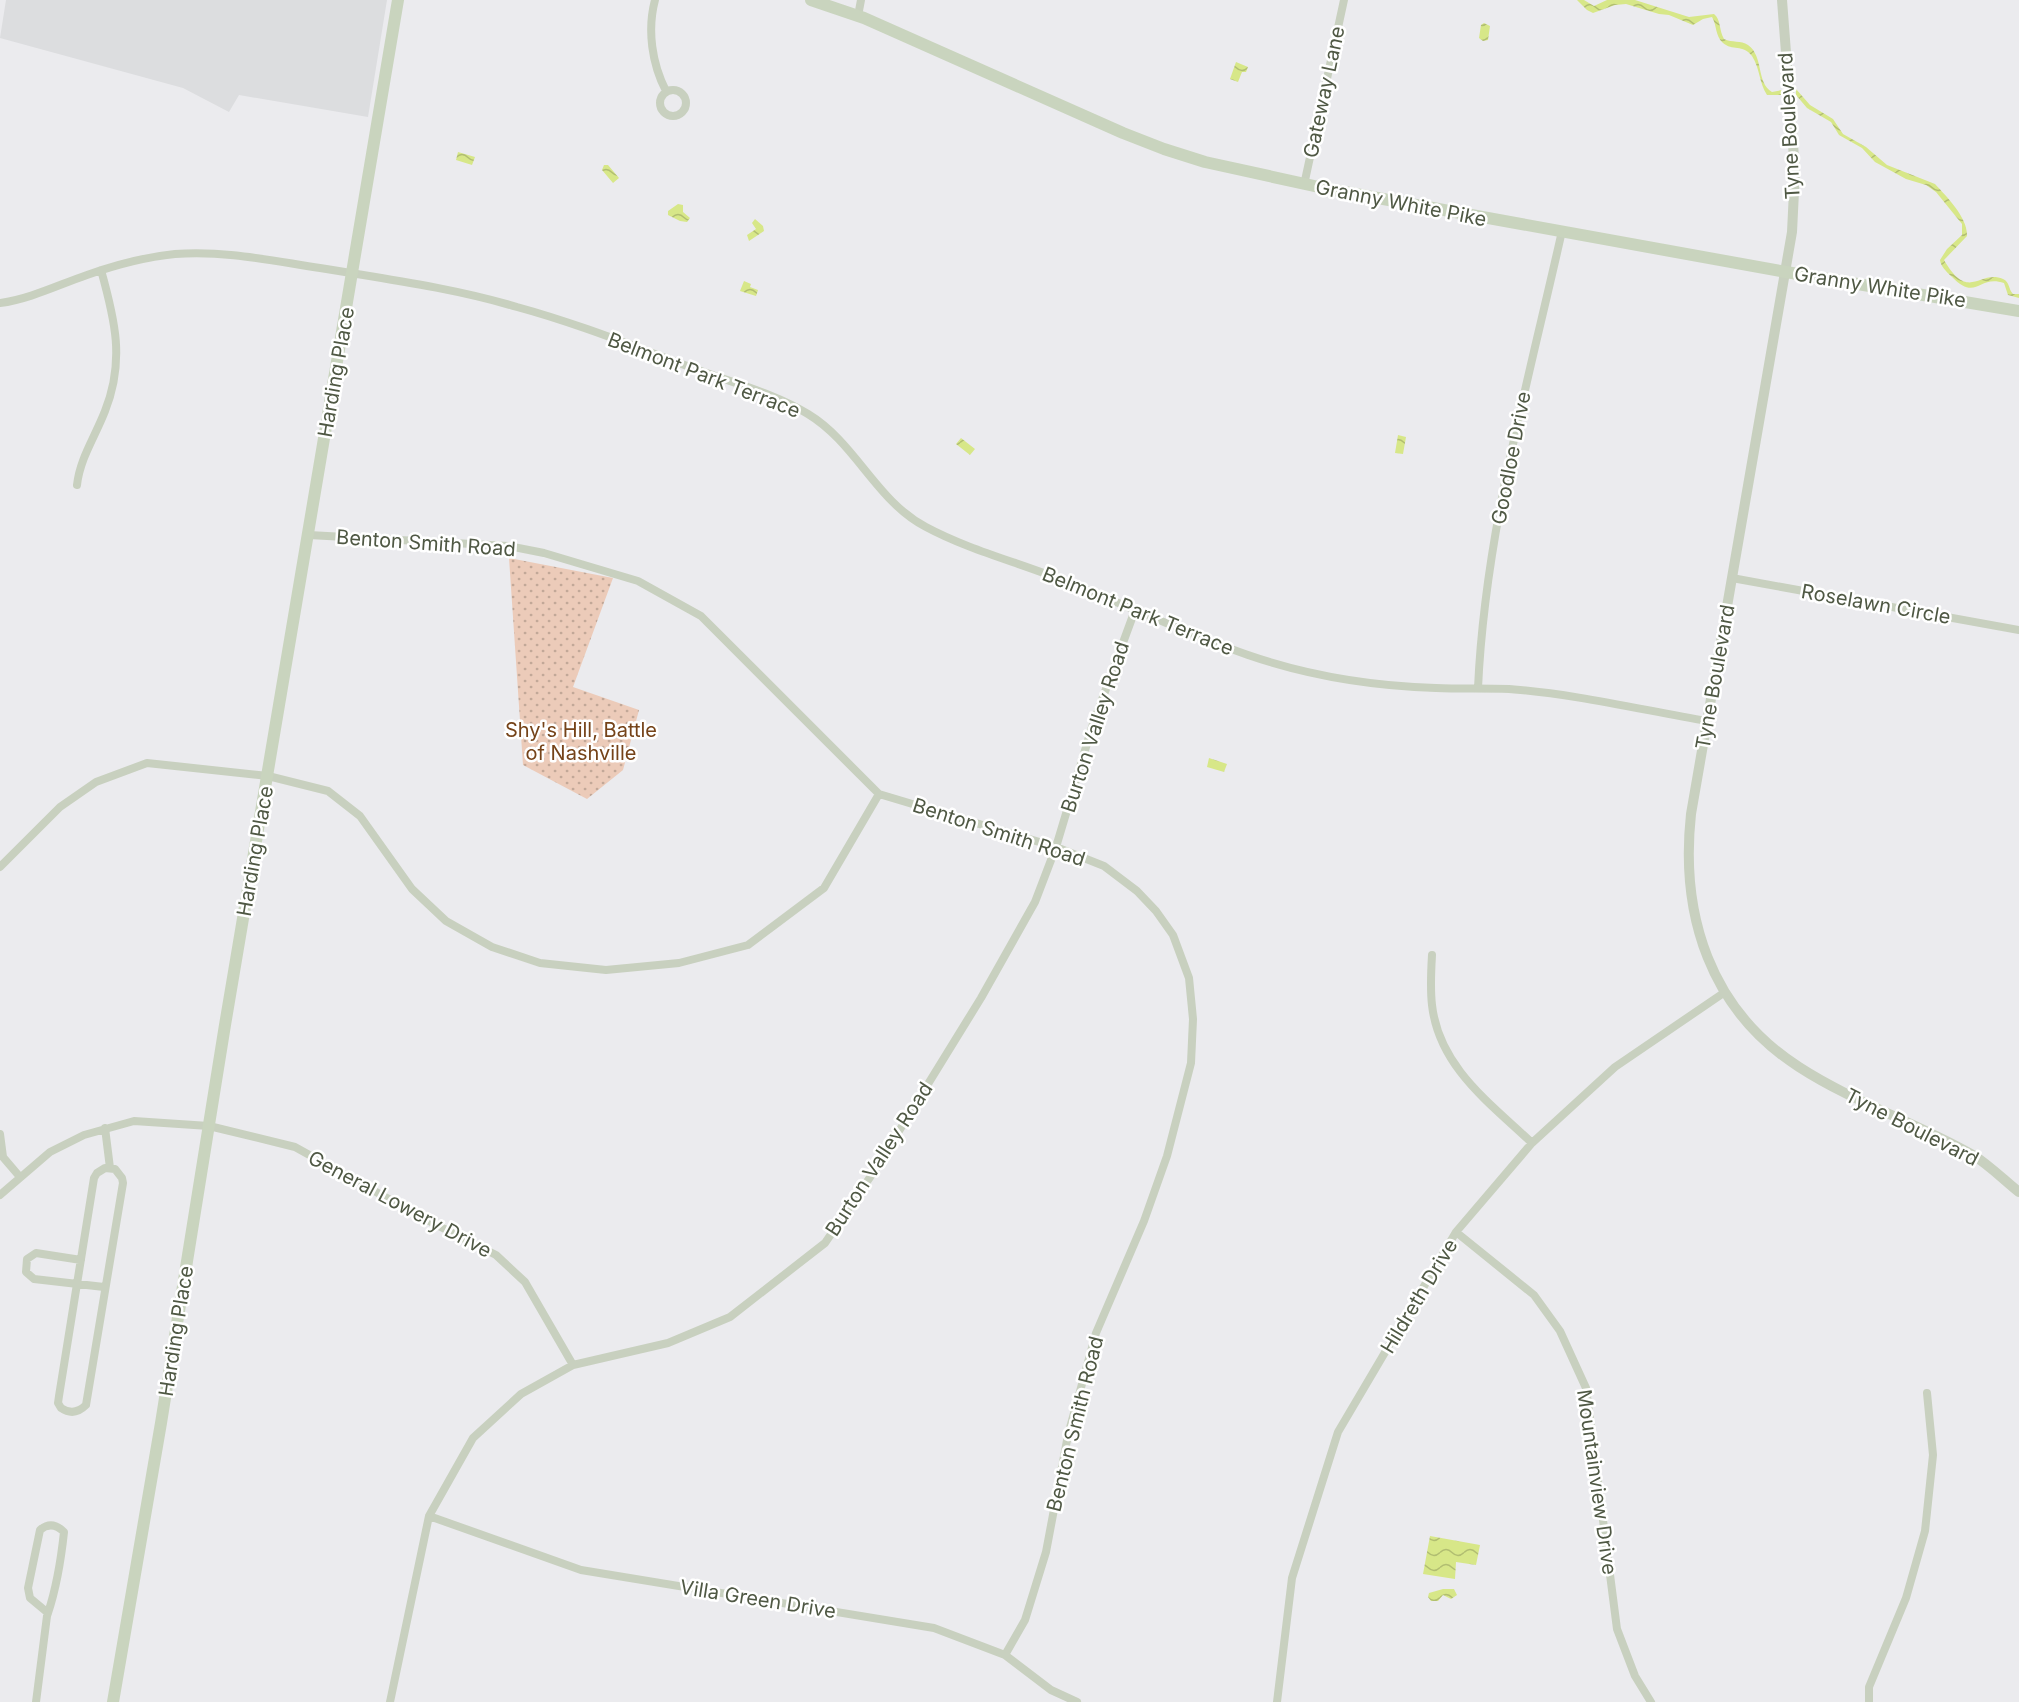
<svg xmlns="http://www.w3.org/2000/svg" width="2019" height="1702" viewBox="0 0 2019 1702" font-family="Inter,sans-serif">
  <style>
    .education { fill: #dcdddf }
    .green { fill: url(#green-dots) }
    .water { fill: url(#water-waves) }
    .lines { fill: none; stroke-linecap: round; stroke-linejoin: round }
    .minor { stroke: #c8d0bf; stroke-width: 8 }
    .tertiary { stroke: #c8d0bf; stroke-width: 10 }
    .secondary { stroke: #c9d4be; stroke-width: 12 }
    .labels { text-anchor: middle; stroke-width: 5; stroke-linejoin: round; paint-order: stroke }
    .street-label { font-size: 20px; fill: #4f5844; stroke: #fff }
    .park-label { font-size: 20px; fill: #754319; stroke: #fff }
  </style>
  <defs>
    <pattern id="green-dots" width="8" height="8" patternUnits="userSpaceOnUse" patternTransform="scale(1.5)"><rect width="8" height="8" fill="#eccbb9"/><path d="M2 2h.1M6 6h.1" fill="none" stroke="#c2a898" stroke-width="1.8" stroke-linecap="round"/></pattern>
    <pattern id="water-waves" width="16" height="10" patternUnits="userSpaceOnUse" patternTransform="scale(1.5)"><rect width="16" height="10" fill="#d7e788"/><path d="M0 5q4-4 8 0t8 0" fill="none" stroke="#b1be71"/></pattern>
  </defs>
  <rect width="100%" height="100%" fill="#ebebee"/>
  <path class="education" d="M6 0H387L368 117 239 95 229 112 183 88 0 38Z"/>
  <path class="green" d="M509 558 613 578 573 687 639 710 623 770 587 799 523 765Z"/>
  <path class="water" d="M1577 0H1584L1594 6 1607 0H1635L1689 17 1714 14C1721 19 1719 31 1724 39 1732 43 1741 40 1748 45 1764 56 1756 83 1772 92L1782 90V95H1767C1759 83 1760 68 1752 56 1743 44 1732 51 1723 43 1715 36 1717 25 1712 17L1703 19 1693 25 1669 15 1659 14 1626 4 1615 5 1593 13 1587 10Z
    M1484 23 1490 26 1488 40 1483 41 1479 38 1481 25Z
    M1236 62 1248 67 1246 72H1242L1238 82 1230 79Z
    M1796 89 1810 105 1833 119 1843 134 1866 147 1887 165 1935 184C1947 197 1968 218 1967 236L1944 260C1969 303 1979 269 2003 279 2010 282 2008 289 2013 294H2019V298L2008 295 2004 283C1978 274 1977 303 1951 276 1946 271 1941 267 1940 260L1947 249 1962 235V224L1936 192 1926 185 1906 179 1875 162 1862 148 1839 135 1831 122 1807 108 1796 95Z
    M458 152 475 157 472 165 456 160Z
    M604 165H608L619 178 613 183 602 170Z
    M678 204 683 205V212L690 218 687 222 680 221 668 215V211Z
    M755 219 763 226 764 231 749 241 747 235 756 229 752 223Z
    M744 281 751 284 750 287 758 290 756 296 740 291Z
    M1398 435 1406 437 1403 454 1395 453Z
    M961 438 975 449 970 455 956 444Z
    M1209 758 1227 764 1224 772 1207 767Z
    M1430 1536 1480 1545 1476 1565 1456 1562 1455 1579 1423 1574Z
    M1443 1589H1454L1457 1595 1451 1599 1443 1595 1438 1601H1431L1428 1597 1429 1593Z"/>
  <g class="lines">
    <path class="minor" d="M655 0C647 30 652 64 666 91
      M858 16 861 0
      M660 103a13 13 0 1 1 26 0a13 13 0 1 1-26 0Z
      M1304 185 1344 0
      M0 303C30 299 58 285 87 275 115 265 145 257 175 254 224 250 273 261 320 268 386 279 453 288 517 307 576 323 633 346 690 367 729 382 772 392 808 414 856 443 876 501 926 527 969 550 1017 562 1062 580 1124 604 1185 633 1248 655 1309 676 1372 686 1436 688 1460 689 1485 688 1509 689 1576 694 1642 710 1707 721
      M77 485C80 458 95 437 105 411 125 361 115 320 101 270
      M309 535 508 546 544 553 638 581 701 616 879 794 1056 847 1104 866 1137 891 1156 911 1173 935 1189 978 1193 1019 1191 1063 1167 1156 1144 1221 1096 1333 1068 1435 1046 1552 1025 1620 1005 1655
      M1732 578 2019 630
      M1478 688C1485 533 1528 383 1562 231
      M0 867 60 807 96 782 147 763 268 776 328 791 360 816 412 889 446 921 492 947 540 963 606 970 679 963 748 945 824 888 879 794
      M1432 955C1431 972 1430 988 1432 1005 1439 1067 1490 1103 1532 1143
      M105 1128 110 1168
      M0 1134 3 1157 20 1177
      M105 1168 115 1169 122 1178 123 1183 86 1405C78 1413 70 1414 61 1408L58 1403 59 1396 94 1178 97 1173Z
      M0 1195 50 1152 84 1135 134 1121 209 1126 295 1147 423 1218 496 1255 525 1282 573 1365
      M1456 1232 1534 1295 1560 1331 1586 1388 1617 1629 1635 1676 1651 1702
      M81 1260 36 1253 27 1259 26 1272 34 1279 104 1287
      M429 1516 581 1570 934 1628 1005 1655 1051 1690 1077 1702
      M36 1702 47 1616 48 1613C57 1586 61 1560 64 1532 56 1524 48 1523 40 1530L28 1588 30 1598 48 1613
      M390 1702 429 1516 473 1438 521 1394 573 1365 668 1343 730 1317 825 1243 875 1170 981 998 1035 902 1056 847 1092 727 1135 610
      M1277 1702 1292 1578 1338 1432 1456 1232 1532 1143 1615 1067 1725 992
      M1869 1702V1687L1906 1598 1925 1531 1933 1455 1927 1393"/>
    <path class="tertiary" d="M1782 0 1795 171 1792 232 1691 814C1680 915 1710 1010 1799 1067 1853 1102 1917 1123 1973 1155 1989 1165 2004 1180 2019 1192"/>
    <path class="secondary" d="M811 0 864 18 1123 133 1164 149 1205 162 1328 189 1786 272 2019 311
      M113 1702 161 1423 225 1025 398 0"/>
  </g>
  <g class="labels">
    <g class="street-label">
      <text transform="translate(1324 92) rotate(-78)" y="7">Gateway Lane</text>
      <text transform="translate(1789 126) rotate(-93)" y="7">Tyne Boulevard</text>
      <text transform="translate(1401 203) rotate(11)" y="7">Granny White Pike</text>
      <text transform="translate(1880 287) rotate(9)" y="7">Granny White Pike</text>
      <text transform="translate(336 372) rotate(-80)" y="7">Harding Place</text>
      <text transform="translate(704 375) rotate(21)" y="7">Belmont Park Terrace</text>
      <text transform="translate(1511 458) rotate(-79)" y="7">Goodloe Drive</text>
      <text transform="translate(426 543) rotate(4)" y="7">Benton Smith Road</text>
      <text transform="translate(1876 604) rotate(10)" y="7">Roselawn Circle</text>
      <text transform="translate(1138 611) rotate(22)" y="7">Belmont Park Terrace</text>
      <text transform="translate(1715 677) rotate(-80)" y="7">Tyne Boulevard</text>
      <text transform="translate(1095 727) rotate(-72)" y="7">Burton Valley Road</text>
      <text transform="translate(999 832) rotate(18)" y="7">Benton Smith Road</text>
      <text transform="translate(255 851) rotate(-80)" y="7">Harding Place</text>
      <text transform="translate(1912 1127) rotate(27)" y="7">Tyne Boulevard</text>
      <text transform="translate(879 1159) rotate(-57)" y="7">Burton Valley Road</text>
      <text transform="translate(400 1204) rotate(28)" y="7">General Lowery Drive</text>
      <text transform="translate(1419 1296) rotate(-59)" y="7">Hildreth Drive</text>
      <text transform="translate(176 1331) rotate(-81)" y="7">Harding Place</text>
      <text transform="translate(1075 1424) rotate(-76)" y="7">Benton Smith Road</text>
      <text transform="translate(1597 1482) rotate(82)" y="7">Mountainview Drive</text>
      <text transform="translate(758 1599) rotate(9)" y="7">Villa Green Drive</text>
    </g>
    <g class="park-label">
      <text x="581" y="737">Shy's Hill, Battle<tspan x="581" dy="23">of Nashville</tspan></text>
    </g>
  </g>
</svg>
